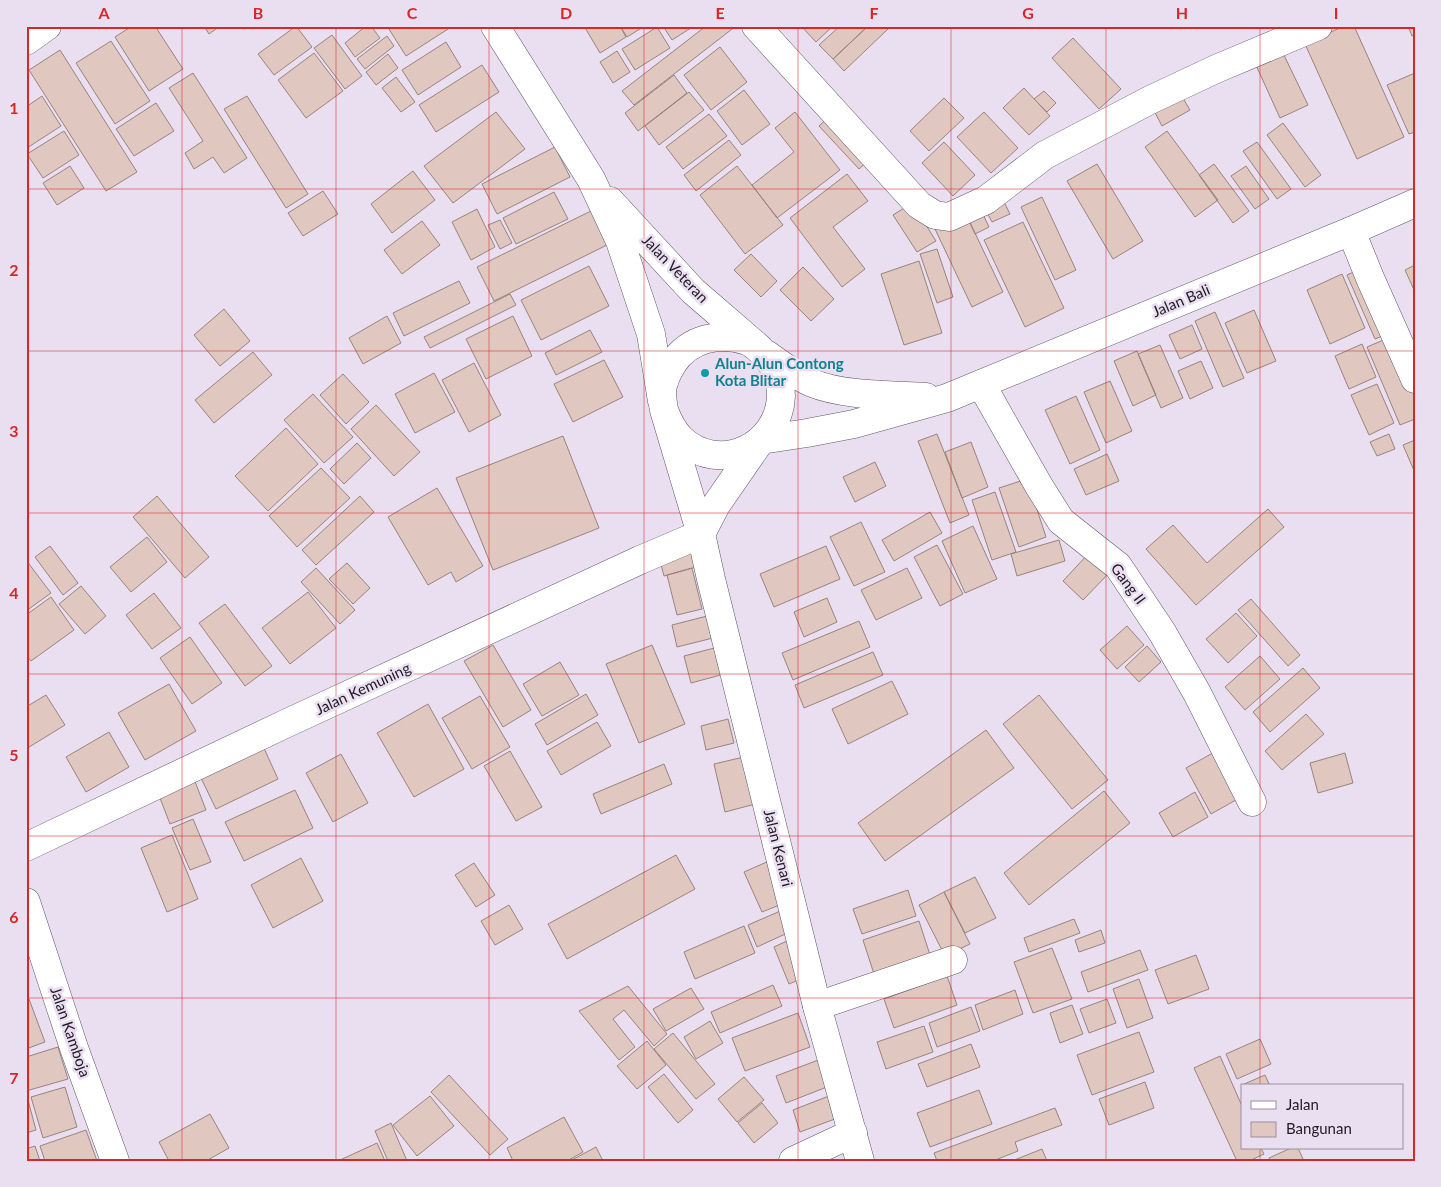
<svg xmlns="http://www.w3.org/2000/svg" width="1441" height="1187" viewBox="0 0 1441 1187" font-family="Lato,sans-serif">
  <style>
    .building { fill: #e0c8c1; stroke: #99837d }
    .lines { fill: none; stroke-linecap: round; stroke-linejoin: round }
    .street-casing { stroke: #615767; stroke-width: 29 }
    .primary-casing { stroke: #615767; stroke-width: 29 }
    .highway-casing { stroke: #615767; stroke-width: 29 }
    .street { stroke: #fff; stroke-width: 28 }
    .primary { stroke: #fff; stroke-width: 28 }
    .highway { stroke: #fff; stroke-width: 28 }
    .grid { fill: none; stroke: #d62828; stroke-width: 1; stroke-opacity: 0.55 }
    .culture-dot { fill: #0f9aa8; stroke: #eadef1; stroke-width: 2 }
    .labels { text-anchor: middle; stroke-width: 5; stroke-linejoin: round; paint-order: stroke }
    .street-label { font-size: 15px; fill: #1e1a20; stroke: #eadef1 }
    .culture-label { font-size: 15px; font-weight: bold; fill: #0d838f; stroke: #eadef1; text-anchor: start }
    .neatline { fill: none; stroke: #d62828; stroke-width: 2 }
    .grid-label { font-size: 16px; text-anchor: middle; font-weight: bold; fill: #d62828 }
  </style>
  <rect width="100%" height="100%" fill="#eadef1"/>
  <path class="building" d="M132 26H155L183 69 149 91 115 37Z
    M204 26H220L209 34Z
    M296 26 312 47 274 75 258 54Z
    M366 26H371L380 38 355 57 345 43Z
    M387 26H447L448 29 406 56Z
    M584 26H620L626 37 600 53Z
    M620 26H643V27L627 37Z
    M663 26H694L672 40Z
    M706 26H736L634 105 622 91Z
    M801 26H833L816 42Z
    M840 26H868L833 59 819 45Z
    M868 26H886L888 29 844 71 833 59Z
    M1344 26H1354L1404 137 1357 159 1305 44Z
    M1408 26H1415V35L1412 36Z
    M657 27 670 48 635 70 622 49Z
    M332 35 362 76 345 89 314 48Z
    M387 36 394 46 365 69 357 59Z
    M1073 38 1121 89 1099 109 1052 58Z
    M111 41 150 101 115 124 76 63Z
    M446 42 461 67 418 95 402 70Z
    M720 47 747 82 711 110 684 75Z
    M60 50 137 172 106 191 29 70Z
    M617 51 630 72 613 83 600 62Z
    M1282 51 1308 105 1280 118 1255 63Z
    M314 53 343 91 306 118 278 80Z
    M388 54 398 68 376 85 366 72Z
    M482 65 499 92 436 132 419 105Z
    M193 73 247 158 224 173 213 157 194 169 185 153 203 141 169 88Z
    M1415 73V132L1409 134 1387 85Z
    M674 75 687 93 638 131 625 113Z
    M396 77 415 102 401 112 382 88Z
    M1024 88 1050 116 1029 135 1003 108Z
    M744 90 770 124 742 145 717 111Z
    M1178 90 1190 110 1162 126 1151 105Z
    M1044 91 1056 103 1047 112 1034 99Z
    M689 92 704 110 659 145 645 126Z
    M42 96 61 126 27 148 26 107Z
    M247 96 308 194 286 208 224 109Z
    M944 98 964 118 929 151 910 131Z
    M156 103 174 131 134 156 116 129Z
    M496 112 525 149 453 203 424 166Z
    M795 112 840 170 777 218 752 185 794 152 775 128Z
    M984 112 1018 148 991 173 957 137Z
    M833 113 873 156 859 169 819 126Z
    M709 114 727 136 683 169 666 147Z
    M1283 123 1321 175 1305 187 1267 135Z
    M64 131 79 155 43 178 27 154Z
    M1167 131 1218 200 1195 217 1145 147Z
    M729 140 741 155 696 191 684 175Z
    M944 142 975 175 953 196 922 163Z
    M1257 142 1291 189 1277 199 1243 151Z
    M555 147 570 177 497 214 482 184Z
    M1097 164 1143 241 1113 259 1067 181Z
    M1214 164 1249 211 1233 223 1199 175Z
    M70 166 84 188 57 205 43 183Z
    M737 166 783 225 745 254 700 195Z
    M1246 166 1269 199 1255 209 1231 176Z
    M413 171 435 200 392 233 371 204Z
    M847 174 868 201 833 227 865 269 842 287 790 218Z
    M323 191 338 214 303 236 288 213Z
    M554 192 568 219 516 244 503 218Z
    M1000 194 1010 214 992 222 982 203Z
    M1042 197 1076 270 1055 280 1021 207Z
    M912 203 936 241 917 252 893 215Z
    M980 208 989 227 975 234 966 214Z
    M477 209 495 247 471 260 452 222Z
    M593 210 609 244 494 301 477 267Z
    M966 214 1003 292 972 307 935 229Z
    M500 220 512 243 500 249 488 225Z
    M422 221 440 245 402 274 384 250Z
    M1023 222 1064 308 1025 327 984 240Z
    M937 249 953 297 937 303 920 254Z
    M751 254 777 281 761 297 734 270Z
    M919 261 942 333 904 345 881 274Z
    M1415 265V292L1405 270Z
    M589 266 609 306 541 340 521 300Z
    M803 267 834 299 811 321 780 290Z
    M1364 267 1392 332 1375 339 1347 275Z
    M1342 274 1365 328 1330 344 1307 290Z
    M459 281 470 303 404 336 393 313Z
    M510 294 516 305 430 348 424 337Z
    M224 309 250 341 220 366 194 335Z
    M1254 310 1276 361 1247 373 1225 323Z
    M1215 312 1244 378 1223 387 1195 321Z
    M387 316 401 343 363 364 349 338Z
    M513 316 532 356 486 379 466 339Z
    M1192 325 1202 349 1180 359 1169 335Z
    M590 330 602 352 556 375 545 353Z
    M1393 336 1415 385V419L1400 425 1367 347Z
    M1362 344 1376 377 1349 389 1335 356Z
    M1160 345 1183 398 1161 408 1138 354Z
    M1137 351 1156 395 1133 406 1114 361Z
    M253 352 272 375 214 423 195 400Z
    M604 360 623 397 573 422 554 384Z
    M1201 361 1213 388 1190 399 1178 371Z
    M474 363 501 415 469 432 442 380Z
    M434 373 455 412 415 433 395 394Z
    M343 374 369 402 346 424 320 395Z
    M1110 381 1132 431 1106 443 1084 392Z
    M1377 384 1394 423 1369 435 1351 395Z
    M313 394 353 437 324 463 284 420Z
    M1076 396 1100 450 1070 464 1045 410Z
    M376 405 420 452 394 476 351 429Z
    M286 428 318 464 268 511 235 476Z
    M937 434 969 515 950 523 918 441Z
    M1389 434 1395 449 1377 456 1370 442Z
    M563 436 599 528 493 570 456 478Z
    M1415 440V473L1403 445Z
    M971 442 988 487 962 498 945 452Z
    M357 443 371 458 344 484 330 469Z
    M1107 454 1119 481 1086 495 1074 469Z
    M875 462 886 486 855 502 843 477Z
    M321 468 350 498 297 547 269 516Z
    M1027 479 1046 537 1019 547 999 488Z
    M437 488 483 566 456 582 451 572 428 585 388 517Z
    M995 492 1016 552 992 560 972 500Z
    M157 496 209 557 185 578 133 517Z
    M360 496 374 512 316 565 302 550Z
    M1268 509 1284 527 1196 605 1146 549 1173 525 1207 563Z
    M930 512 942 533 894 561 882 540Z
    M861 522 885 572 854 586 830 537Z
    M973 526 997 579 965 593 942 541Z
    M147 537 167 562 131 592 110 567Z
    M1059 540 1065 561 1017 576 1011 554Z
    M937 545 963 594 940 606 914 557Z
    M50 546 78 583 63 595 35 557Z
    M826 546 840 579 774 607 760 574Z
    M696 548 700 566 664 576 659 557Z
    M1089 553 1110 572 1083 600 1063 581Z
    M26 560 51 593 26 611Z
    M347 563 370 588 353 604 329 579Z
    M316 568 355 610 340 624 301 582Z
    M692 568 702 609 677 615 667 575Z
    M907 568 922 598 876 620 861 590Z
    M81 586 106 616 85 634 59 604Z
    M308 592 336 628 290 664 262 628Z
    M154 593 181 628 152 649 126 615Z
    M51 597 74 630 31 661 26 655V615Z
    M827 598 837 622 804 637 794 612Z
    M1251 599 1300 655 1288 666 1238 610Z
    M225 604 272 666 245 686 199 623Z
    M1236 613 1257 636 1228 663 1206 639Z
    M715 614 721 636 677 647 672 625Z
    M859 621 870 647 793 680 782 653Z
    M1127 626 1144 645 1117 669 1100 650Z
    M190 637 222 683 192 704 160 658Z
    M493 645 531 710 503 727 464 661Z
    M652 645 685 724 639 743 606 664Z
    M722 646 728 673 691 683 684 656Z
    M1147 646 1161 662 1139 682 1125 667Z
    M873 652 883 675 804 708 795 685Z
    M1260 656 1280 679 1245 710 1225 687Z
    M560 662 579 695 542 716 523 684Z
    M1303 668 1320 688 1270 732 1253 712Z
    M892 681 908 714 848 744 832 709Z
    M169 684 196 731 145 760 118 713Z
    M586 694 598 715 547 745 535 724Z
    M46 695 65 725 26 749V707Z
    M1039 695 1108 780 1072 809 1003 724Z
    M480 696 510 747 472 769 442 718Z
    M428 704 464 769 414 797 377 733Z
    M1306 714 1324 734 1282 770 1265 751Z
    M728 719 734 743 706 750 701 726Z
    M597 722 611 746 561 775 547 751Z
    M986 730 1014 768 885 861 858 823Z
    M109 732 129 767 86 792 66 757Z
    M1234 741 1259 787 1211 814 1186 768Z
    M263 746 278 779 216 809 200 776Z
    M510 751 542 807 516 821 484 766Z
    M1345 753 1353 783 1318 793 1310 763Z
    M341 754 368 803 333 822 306 773Z
    M748 756 759 803 725 812 714 764Z
    M664 764 672 784 601 814 593 794Z
    M194 779 206 810 170 824 158 793Z
    M295 790 313 828 244 861 225 822Z
    M1104 791 1130 823 1029 905 1004 873Z
    M1195 792 1208 817 1173 837 1159 813Z
    M193 819 211 862 190 870 172 828Z
    M172 835 198 899 167 912 141 848Z
    M676 855 695 889 567 959 548 924Z
    M301 858 323 901 273 928 251 885Z
    M769 861 787 902 762 912 744 872Z
    M474 863 495 895 476 907 455 875Z
    M975 877 996 918 965 933 944 892Z
    M908 890 916 916 862 934 853 909Z
    M944 892 970 944 945 956 919 905Z
    M509 905 523 929 495 945 481 921Z
    M785 909 794 930 757 947 748 925Z
    M1074 919 1080 933 1029 952 1024 938Z
    M919 921 931 958 875 977 863 940Z
    M744 926 755 953 695 979 684 952Z
    M1101 930 1105 943 1079 952 1075 940Z
    M789 940 805 977 789 984 774 947Z
    M1052 948 1072 999 1033 1013 1014 962Z
    M1140 950 1148 970 1088 992 1081 972Z
    M1196 955 1209 989 1168 1004 1155 970Z
    M947 976 957 1005 894 1028 884 999Z
    M1139 979 1153 1018 1127 1028 1113 989Z
    M773 985 782 1006 720 1033 711 1012Z
    M628 986 667 1034 654 1046 624 1010 613 1019 635 1047 619 1060 579 1011Z
    M691 988 704 1009 666 1031 653 1009Z
    M1015 990 1023 1014 983 1030 975 1005Z
    M29 999 45 1042 26 1049V1000Z
    M1107 999 1116 1023 1089 1033 1080 1009Z
    M1072 1005 1083 1034 1060 1043 1050 1013Z
    M971 1007 980 1031 937 1047 929 1023Z
    M798 1013 810 1047 745 1071 732 1038Z
    M710 1021 723 1043 696 1059 684 1037Z
    M924 1026 933 1052 886 1069 877 1042Z
    M1139 1032 1154 1072 1092 1095 1077 1055Z
    M673 1033 715 1084 696 1099 654 1049Z
    M1260 1039 1271 1064 1237 1079 1226 1054Z
    M647 1041 666 1065 637 1089 617 1066Z
    M971 1044 980 1067 927 1087 918 1064Z
    M58 1047 68 1079 26 1091V1057Z
    M1220 1056 1242 1106V1148H1261L1264 1154 1249 1161H1237L1194 1068Z
    M821 1059 832 1085 786 1103 776 1076Z
    M664 1074 693 1110 678 1123 648 1087Z
    M449 1075 508 1139 490 1155 431 1092Z
    M1265 1075 1270 1086 1242 1087V1085Z
    M744 1077 764 1100 737 1122 718 1099Z
    M1145 1082 1154 1108 1109 1125 1099 1099Z
    M65 1087 77 1127 43 1138 31 1097Z
    M979 1090 992 1124 930 1147 917 1113Z
    M834 1094 843 1116 800 1132 793 1110Z
    M430 1096 454 1126 417 1156 393 1125Z
    M26 1100H28L36 1130 26 1133Z
    M762 1103 778 1123 754 1143 738 1123Z
    M1055 1108 1062 1125 1015 1142 1018 1151 993 1161H937L934 1153Z
    M210 1114 229 1148 206 1161H169L159 1142Z
    M564 1117 583 1152 567 1161H513L507 1148Z
    M391 1123 407 1161H388L375 1131Z
    M86 1130 97 1161H45L40 1146Z
    M377 1143 385 1161H338Z
    M35 1146 40 1161H26V1149Z
    M596 1147 603 1161H570Z
    M1291 1148H1298L1304 1161H1270L1269 1158Z
    M1042 1149 1047 1161H1012Z"/>
  <g class="lines">
    <g class="street-casing">
      <path id="street" d="M756 26 919 205 935 215 949 217 986 200 1045 155 1150 100 1216 69 1318 26
        M26 41 47 26
        M1351 231 1370 278 1415 379
        M981 384 1039 486 1061 521 1118 566 1162 632 1197 693 1252 802
        M26 847 285 724 640 560 701 534
        M26 902 74 1048 115 1161
        M817 1006 953 960
        M793 1161 853 1133"/>
    </g>
    <g class="primary-casing">
      <path id="primary" d="M495 26 591 179 620 241 651 334 662 401
        M610 201 693 291 759 348"/>
    </g>
    <g class="highway-casing">
      <path id="highway" d="M766 354C779 363 798 377 812 383 844 396 891 395 926 397
        M664 410C668 421 673 431 681 439 719 475 779 447 781 396 781 385 778 373 772 364 765 355 757 345 747 341 719 332 690 338 673 363 668 371 663 381 662 391 662 397 663 404 664 410L701 534 711 579 817 1006 860 1161
        M701 534 716 505 761 440 807 433 854 424 947 398 1351 231 1415 203"/>
    </g>
    <use href="#street" class="street"/>
    <use href="#primary" class="primary"/>
    <use href="#highway" class="highway"/>
  </g>
  <path class="grid" d="M182 26V1161M336 26V1161M489 26V1161M644 26V1161M798 26V1161M951 26V1161M1106 26V1161M1260 26V1086M26 189H1415M26 351H1415M26 513H1415M26 674H1415M26 836H1415M26 998H1415M1260 1148V1161"/>
  <circle class="culture-dot" cx="705" cy="373" r="5"/>
  <g class="labels">
    <g class="street-label">
      <text transform="translate(675 269) rotate(46)" y="5">Jalan Veteran</text>
      <text transform="translate(1181 301) rotate(-23)" y="5">Jalan Bali</text>
      <text transform="translate(1128 584) rotate(53)" y="5">Gang II</text>
      <text transform="translate(363 689) rotate(-25)" y="5">Jalan Kemuning</text>
      <text transform="translate(778 848) rotate(76)" y="5">Jalan Kenari</text>
      <text transform="translate(70 1032) rotate(71)" y="5">Jalan Kamboja</text>
    </g>
    <g class="culture-label">
      <text x="715" y="369">Alun-Alun Contong<tspan x="715" dy="17">Kota Blitar</tspan></text>
    </g>
  </g>
  <rect width="1441" height="1187" fill="none" stroke="#eadef1" stroke-width="55"/>
  <rect x="1241" y="1084" width="162" height="65" fill="#eadef1" stroke="#98909d"/>
  <rect x="1251" y="1101" width="25" height="8" fill="#ffffff" stroke="#98909d"/>
  <text x="1286" y="1110" font-size="15" fill="#1e1a20">Jalan</text>
  <rect x="1251" y="1122" width="25" height="15" fill="#e0c8c1" stroke="#98909d"/>
  <text x="1286" y="1134" font-size="15" fill="#1e1a20">Bangunan</text>
  <rect x="28" y="28" width="1386" height="1132" class="neatline"/>
  <g class="grid-label">
    <text x="104" y="19">A</text>
    <text x="258" y="19">B</text>
    <text x="412" y="19">C</text>
    <text x="566" y="19">D</text>
    <text x="720" y="19">E</text>
    <text x="874" y="19">F</text>
    <text x="1028" y="19">G</text>
    <text x="1182" y="19">H</text>
    <text x="1336" y="19">I</text>
    <text x="14" y="114">1</text>
    <text x="14" y="276">2</text>
    <text x="14" y="437">3</text>
    <text x="14" y="599">4</text>
    <text x="14" y="761">5</text>
    <text x="14" y="923">6</text>
    <text x="14" y="1084">7</text>
  </g>
</svg>
